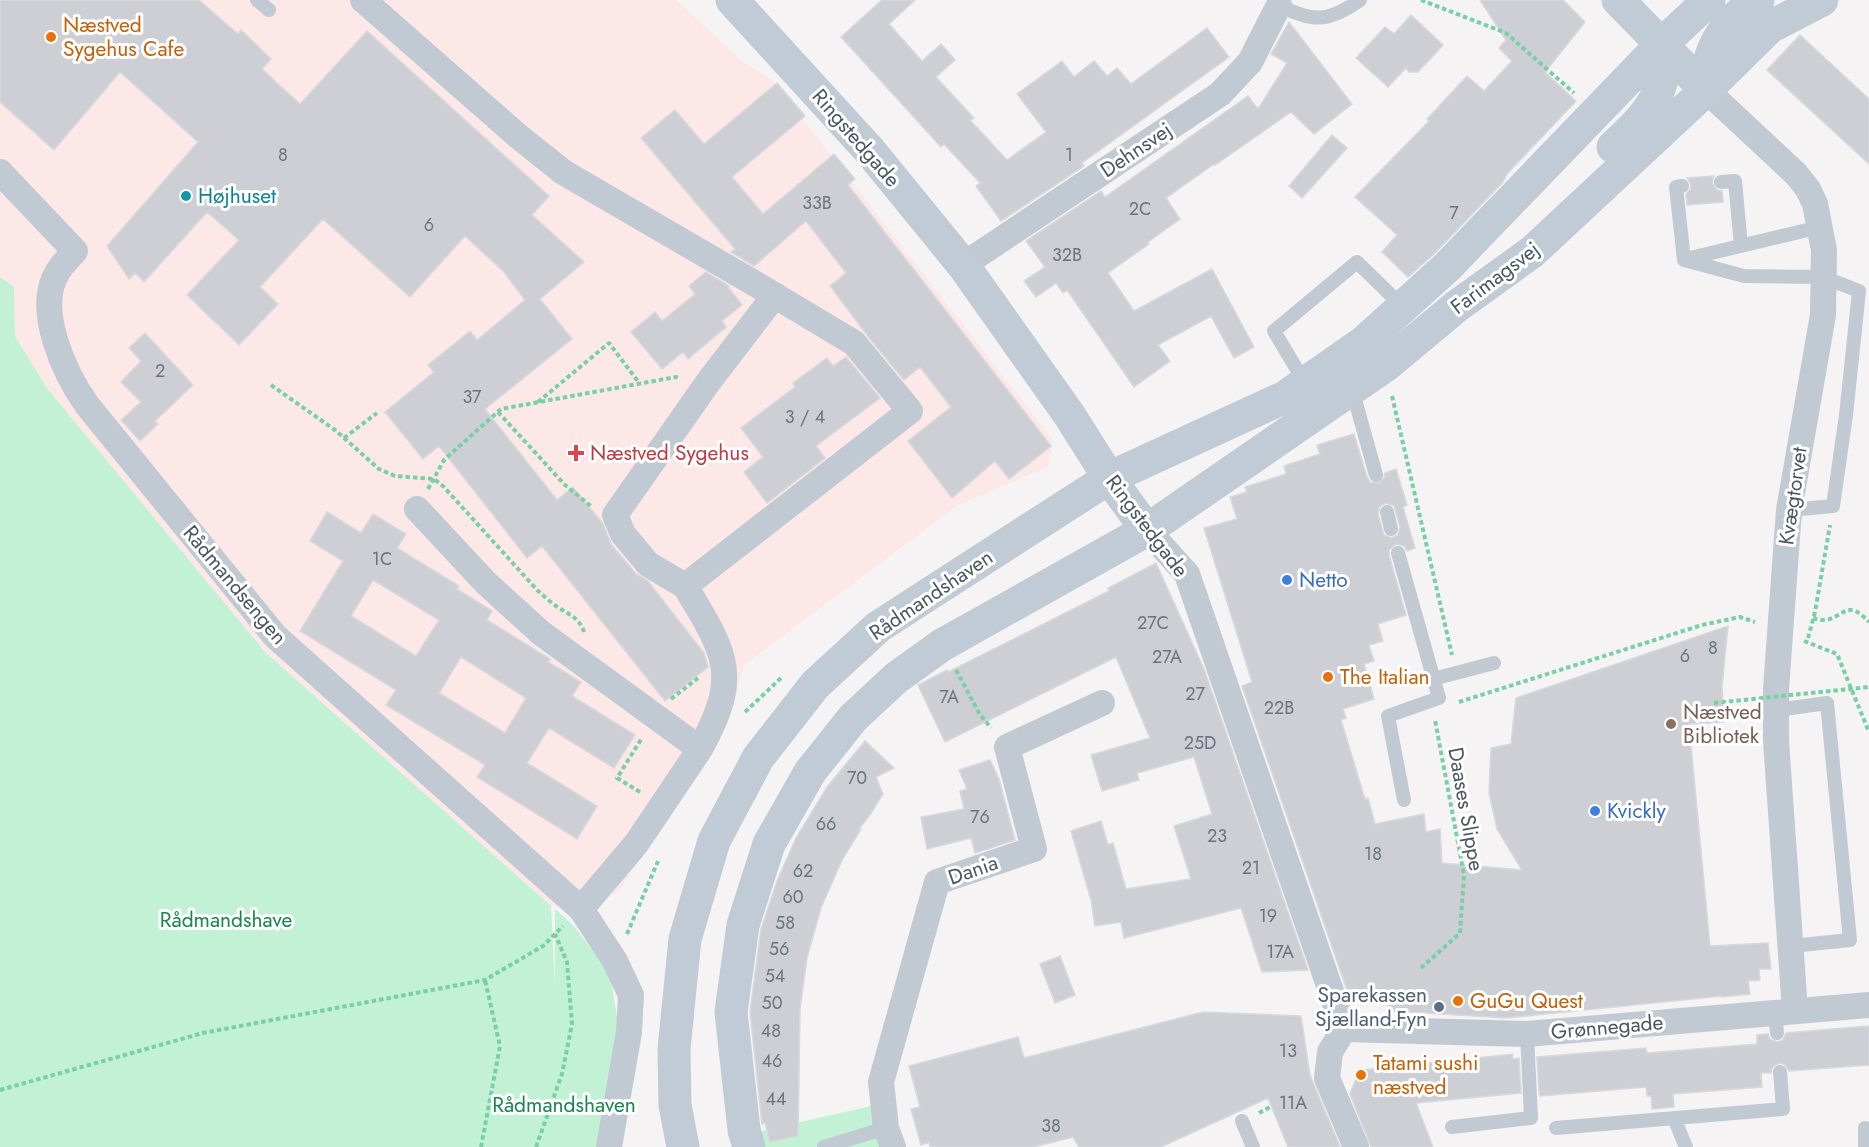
<svg xmlns="http://www.w3.org/2000/svg" width="1869" height="1147" viewBox="0 0 1869 1147" font-family="Jost,sans-serif">
  <style>
    .medical { fill: #fce8e6 }
    .green { fill: #c3f1d5 }
    .building { fill: #cdcfd5; stroke: #d7d9de; stroke-width: 1.5; fill-rule: evenodd }
    .lines { fill: none; stroke-linecap: round; stroke-linejoin: round }
    .path { stroke: #7ad0a6; stroke-width: 4; stroke-dasharray: 4.5 3; stroke-linecap: butt }
    .lane { stroke: #c1cad2; stroke-width: 14 }
    .street { stroke: #c1cad2; stroke-width: 26 }
    .secondary { stroke: #c1cbd6; stroke-width: 33 }
    .path-bridge { stroke: #7ad0a6; stroke-width: 4; stroke-dasharray: 4.5 3; stroke-linecap: butt }
    .food-dot { fill: #e8710a; stroke: #fff; stroke-width: 2 }
    .culture-dot { fill: #0f9aa8; stroke: #fff; stroke-width: 2 }
    .health-dot { fill: #e0444e; stroke: #fff; stroke-width: 2 }
    .shop-dot { fill: #3f7fe0; stroke: #fff; stroke-width: 2 }
    .education-dot { fill: #8d6e63; stroke: #fff; stroke-width: 2 }
    .service-dot { fill: #5c6f8a; stroke: #fff; stroke-width: 2 }
    .labels { text-anchor: middle; stroke-width: 6; stroke-linejoin: round; paint-order: stroke }
    .number-label { font-size: 18px; fill: #6b747e }
    .food-label { font-size: 21px; fill: #c56008; stroke: #fff; text-anchor: start }
    .street-label { font-size: 21px; fill: #4a5661; stroke: #fff }
    .culture-label { font-size: 21px; fill: #0d838f; stroke: #fff; text-anchor: start }
    .health-label { font-size: 21px; fill: #be3a42; stroke: #fff; text-anchor: start }
    .shop-label { font-size: 21px; fill: #366cbe; stroke: #fff; text-anchor: start }
    .education-label { font-size: 21px; fill: #785e54; stroke: #fff; text-anchor: start }
    .park-label { font-size: 21px; fill: #17864f; stroke: #fff }
    .service-label { font-size: 21px; fill: #4e5e75; stroke: #fff; text-anchor: end }
  </style>
  <rect width="100%" height="100%" fill="#f5f3f3"/>
  <path class="medical" d="M0 0H676L742 61 773 81 1053 440 1048 467 958 505 744 665 729 720 618 893 551 906 265 652 46 387 15 336 14 287 0 277Z"/>
  <path class="green" d="M0 277 14 287 15 336 46 387 265 652 551 906 555 987V909L573 925 610 973 619 1031 597 1147H0Z
    M879 1104 895 1147H763L758 1132Z"/>
  <path class="building" d="M0 0H199L238 34 241 30 271 59 262 69 300 104 367 31 549 196 532 215 584 262 540 299 572 339 485 409 557 500 573 487 603 524 611 544 636 574 648 581 704 653 708 667 665 701 542 546 527 558 439 446 423 459 385 412 434 372 428 365 470 331 477 340 525 300 503 271 465 236 410 297 323 219 260 287 278 304 239 345 187 295 239 240 207 212 144 282 135 273 129 279 107 246 198 142 120 72 54 150 0 102Z
    M882 0H915L889 24 922 61 941 44 955 60 936 77 974 118 970 120 1007 160 1046 132 1017 94 1062 61 1074 77 1094 61 1107 76 1117 68 1131 84 1207 28 1229 57 1082 163 1084 166 1001 221 976 186 980 183 944 144 941 147 841 37Z
    M1480 0H1563L1585 22 1545 72 1576 101 1507 174 1503 182 1434 254 1408 277 1382 252 1397 235 1355 197 1429 121 1427 119 1467 76 1484 91 1512 61 1499 48 1506 40Z
    M1411 15 1443 45 1418 72H1409L1406 68 1388 87 1356 58 1385 27 1394 34Z
    M1289 22 1352 104 1314 134 1291 112 1215 165 1214 164 1166 198 1180 219 1148 242 1149 244 1108 273 1134 311 1212 269 1254 347 1234 358 1211 316 1158 345 1170 361 1134 387 1067 290 1063 293 1056 283 1036 297 1024 281 1045 267 1026 241 1101 191 1105 197 1248 96 1258 109 1287 63 1271 54Z
    M1800 35 1869 99V164L1767 70Z
    M777 83 805 116 732 177 763 214 834 154 855 179 848 185 1051 446 1009 479 995 461 952 498 908 441 951 407 920 367 904 380 870 339 830 286 846 273 806 221 754 266 731 252 735 249 641 138 675 110 704 144Z
    M1332 135 1347 148 1302 198 1289 186Z
    M1714 176 1712 183 1717 190 1722 191 1723 202 1687 205 1686 194 1690 190 1691 185 1687 178Z
    M706 272 729 286 728 287 742 305 722 321 726 327 688 359 683 352 662 369 631 332 655 312 662 321 695 294 689 286Z
    M145 333 193 385 155 421 158 424 140 441 121 420 141 402 121 382 141 361 129 348Z
    M846 357 880 398 816 446 825 458 767 503 744 472 763 457 741 428 795 387 793 383 827 358 833 366Z
    M1354 434 1367 477 1370 482 1379 483 1384 478 1385 473 1396 469 1407 505 1403 507 1415 548 1407 551 1404 546 1396 544 1389 550V555L1406 615 1378 624 1383 641 1369 645 1374 661 1364 664 1374 699 1343 709 1346 718 1341 720 1365 799 1368 798 1375 824 1424 814 1426 832 1440 829 1442 863 1522 870 1497 829 1489 793 1491 748 1511 744 1516 698 1728 626 1722 687 1724 722 1689 724 1710 946 1768 943 1771 969H1759L1760 980 1748 981 1750 994 1722 997V996L1506 1018 1393 1011 1375 992 1347 990 1242 686 1252 682 1204 528 1237 519 1230 497 1247 492 1245 487 1286 474 1284 466 1320 454 1317 445ZM1386 503 1394 506 1400 527 1398 535 1392 538 1384 535 1378 514 1380 506Z
    M327 512 361 533 373 514 406 534 397 548 459 586 457 589 492 611 487 620 550 659 548 662 581 682 572 696 635 735 614 768 549 728 527 763 597 806 577 839 477 777 485 765 386 705 396 690 300 631 343 561 310 541ZM373 580 439 620 416 656 351 616ZM461 657 526 698 505 733 439 693Z
    M1156 563 1204 669 1308 970 1262 972 1241 908 1124 938 1121 922 1095 926 1091 900 1071 831 1101 821 1108 845 1113 843 1126 889 1191 879 1174 826 1212 814 1194 757 1137 773 1139 780 1102 791 1091 755 1150 738 1116 657 945 742 918 685 947 670 948 672 1109 591 1108 588Z
    M865 741 894 768 876 777 883 794 870 815 858 830 861 829 842 860 821 908 807 958 800 1009 798 1136 770 1142 765 1123 762 1124 750 1012 761 929 777 881 796 838 827 787Z
    M990 760 999 779 1015 840 975 853 971 838 927 849 921 817 964 809 960 791 967 789 959 770Z
    M1060 956 1075 995 1055 1003 1040 964Z
    M1203 1012 1301 1016 1310 1075 1340 1147H1288L1268 1098 1161 1147H1079L1073 1137 1034 1147H930L929 1142 921 1145 911 1109 920 1107 909 1066 1018 1037 1024 1058Z
    M1869 1026V1065L1789 1071 1784 1064 1779 1063 1772 1068 1771 1073H1761L1762 1087 1673 1094 1674 1107 1652 1109 1651 1096H1647L1646 1087 1540 1096 1539 1091 1537 1057 1646 1048 1647 1053 1757 1044V1035L1768 1034 1770 1039 1777 1042 1783 1040 1786 1033Z
    M1513 1054 1512 1059 1519 1058 1521 1093 1416 1103 1433 1147H1371L1350 1094 1358 1073 1362 1070Z"/>
  <g class="lines">
    <path class="path" d="M1421 0 1506 33 1574 93
      M271 385 335 430 379 469 395 476 434 479 443 486 538 591C544 596 550 602 556 606 568 614 580 618 584 632
      M1392 396 1452 655
      M538 402 609 343 640 384
      M498 412 565 485 592 507
      M344 438 377 413
      M428 489 444 460 501 409 676 377 681 378
      M1813 618C1816 619 1820 620 1823 620 1844 619 1846 597 1869 622
      M1808 638 1815 612 1830 525
      M1804 641 1837 654 1869 732
      M956 670 979 713 991 728
      M671 699 698 678
      M1459 702 1702 625 1740 617 1755 622
      M745 712 781 678
      M640 792 617 778 642 738
      M627 934 658 861
      M1421 968 1460 933 1464 875 1435 720
      M0 1090 203 1033 485 980 543 946 563 926
      M1259 1113 1272 1106
      M481 1147 500 1046 485 980
      M536 1147 562 1074 572 1024 567 962 555 934"/>
    <path class="lane" d="M257 0 269 10
      M1279 5C1313 23 1329 22 1360 0
      M1721 182 1735 181 1741 246
      M1682 186 1676 187 1684 260
      M1686 259 1820 227
      M1684 260 1744 276 1823 277 1859 291 1846 415 1833 506 1789 510
      M1305 383 1274 331 1357 262 1403 307
      M1352 389 1376 475
      M1387 512 1391 529
      M1398 553 1439 698 1388 716 1404 800
      M1433 679 1494 663
      M1777 710 1827 703 1850 940 1791 946
      M1775 1013 1777 1033
      M1674 1118 1686 1147
      M1242 1121 1253 1147
      M1452 1127 1531 1118 1527 1034
      M1556 1128 1783 1109 1780 1072
      M1865 1128V1147
      M824 1147 886 1128"/>
    <path class="street" d="M363 0 518 136 563 172 759 286 854 343 910 411 685 586 648 564 623 534 615 515 709 381 775 295
      M1706 90 1796 174 1808 189 1815 204 1824 250 1823 315 1789 510 1776 689V741L1795 1011
      M0 172 75 251C69 258 61 265 57 273 35 310 65 374 87 405L275 636 581 909 615 961 631 995 629 1032 609 1147
      M963 265 1220 94 1250 62 1279 5
      M417 509 486 583 541 633 700 749 636 844 581 909
      M1147 530 1187 574 1344 1029 1330 1052 1327 1078 1356 1147
      M685 586C726 654 741 675 700 749
      M1344 1029 1527 1034 1869 1005
      M893 1147 886 1128 881 1082 937 882 1034 849 1007 747 1102 703"/>
    <path class="secondary" d="M732 0 870 151 963 265 1070 416 1109 478 1147 530
      M1618 0 1706 90
      M1706 90C1706 49 1724 22 1758 0
      M1613 147C1647 115 1670 94 1662 44
      M683 1147 675 1105 674 1049 685 939 714 841 758 758 815 685 878 627 1109 478 1285 397 1364 342 1447 267 1662 44 1709 0
      M749 1147 744 1130 731 1012 743 925 769 844 810 772 853 718 896 678 942 645 1147 530 1385 366 1457 306 1532 252 1706 90 1770 27 1822 0"/>
    <path class="path-bridge" d="M1714 703 1869 687"/>
  </g>
  <g class="food-dot">
    <circle cx="51" cy="37" r="6"/>
    <circle cx="1328" cy="677" r="6"/>
    <circle cx="1458" cy="1001" r="6"/>
    <circle cx="1361" cy="1075" r="6"/>
  </g>
  <circle class="culture-dot" cx="186" cy="196" r="6"/>
  <path class="health-dot" d="M573 444h6v6h6v6h-6v6h-6v-6h-6v-6h6z"/>
  <g class="shop-dot">
    <circle cx="1287" cy="580" r="6"/>
    <circle cx="1595" cy="811" r="6"/>
  </g>
  <circle class="education-dot" cx="1671" cy="724" r="6"/>
  <circle class="service-dot" cx="1439" cy="1007" r="6"/>
  <g class="labels">
    <g class="number-label">
      <text x="283" y="161">8</text>
      <text x="1069" y="161">1</text>
      <text x="817" y="209">33B</text>
      <text x="1140" y="215">2C</text>
      <text x="1454" y="219">7</text>
      <text x="429" y="231">6</text>
      <text x="1067" y="261">32B</text>
      <text x="160" y="377">2</text>
      <text x="472" y="403">37</text>
      <text x="805" y="423">3 / 4</text>
      <text x="382" y="565">1C</text>
      <text x="1153" y="629">27C</text>
      <text x="1713" y="654">8</text>
      <text x="1685" y="662">6</text>
      <text x="1167" y="663">27A</text>
      <text x="1195" y="700">27</text>
      <text x="949" y="703">7A</text>
      <text x="1279" y="714">22B</text>
      <text x="1200" y="749">25D</text>
      <text x="857" y="784">70</text>
      <text x="980" y="823">76</text>
      <text x="826" y="830">66</text>
      <text x="1217" y="842">23</text>
      <text x="1373" y="860">18</text>
      <text x="1251" y="874">21</text>
      <text x="803" y="877">62</text>
      <text x="793" y="903">60</text>
      <text x="1268" y="922">19</text>
      <text x="785" y="929">58</text>
      <text x="779" y="955">56</text>
      <text x="1280" y="958">17A</text>
      <text x="775" y="982">54</text>
      <text x="772" y="1009">50</text>
      <text x="771" y="1037">48</text>
      <text x="1288" y="1057">13</text>
      <text x="772" y="1067">46</text>
      <text x="776" y="1105">44</text>
      <text x="1293" y="1109">11A</text>
      <text x="1051" y="1132">38</text>
    </g>
    <g class="food-label">
      <text x="63" y="32">Næstved<tspan x="63" dy="24">Sygehus Cafe</tspan></text>
      <text x="1340" y="684">The Italian</text>
      <text x="1470" y="1008">GuGu Quest</text>
      <text x="1373" y="1070">Tatami sushi<tspan x="1373" dy="24">næstved</tspan></text>
    </g>
    <g class="street-label">
      <text transform="translate(856 138) rotate(49)" y="7">Ringstedgade</text>
      <text transform="translate(1136 150) rotate(-34)" y="7">Dehnsvej</text>
      <text transform="translate(1495 278) rotate(-37)" y="7">Farimagsvej</text>
      <text transform="translate(1793 496) rotate(-82)" y="7">Kvægtorvet</text>
      <text transform="translate(1147 526) rotate(53)" y="7">Ringstedgade</text>
      <text transform="translate(235 585) rotate(50)" y="7">Rådmandsengen</text>
      <text transform="translate(931 595) rotate(-34)" y="7">Rådmandshaven</text>
      <text transform="translate(1466 809) rotate(80)" y="7">Daases Slippe</text>
      <text transform="translate(973 870) rotate(-19)" y="7">Dania</text>
      <text transform="translate(1607 1027) rotate(-5)" y="7">Grønnegade</text>
    </g>
    <g class="culture-label">
      <text x="198" y="203">Højhuset</text>
    </g>
    <g class="health-label">
      <text x="590" y="460">Næstved Sygehus</text>
    </g>
    <g class="shop-label">
      <text x="1299" y="587">Netto</text>
      <text x="1607" y="818">Kvickly</text>
    </g>
    <g class="education-label">
      <text x="1683" y="719">Næstved<tspan x="1683" dy="24">Bibliotek</tspan></text>
    </g>
    <g class="park-label">
      <text x="226" y="927">Rådmandshave</text>
      <text x="564" y="1112">Rådmandshaven</text>
    </g>
    <g class="service-label">
      <text x="1427" y="1002">Sparekassen<tspan x="1427" dy="24">Sjælland-Fyn</tspan></text>
    </g>
  </g>
</svg>
